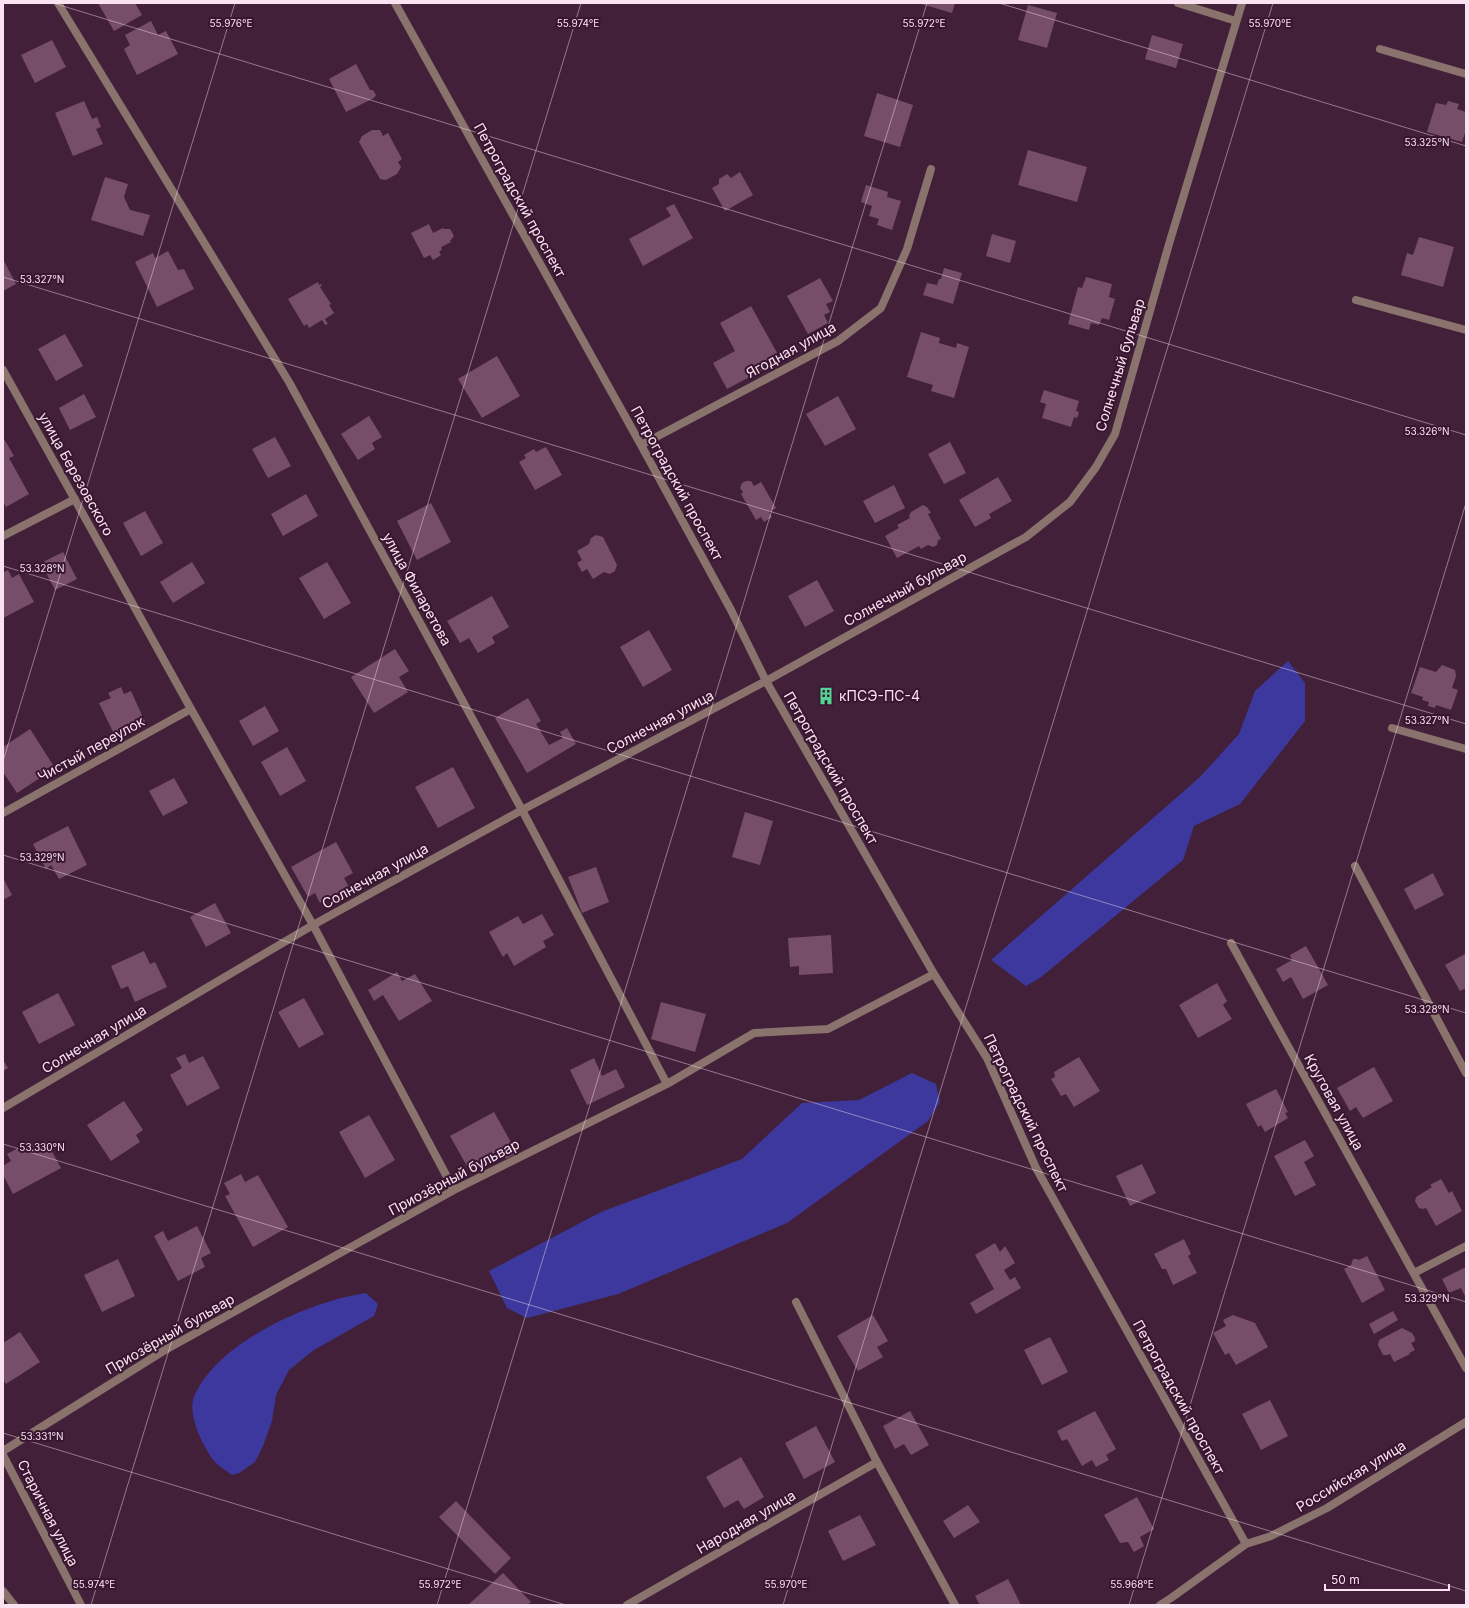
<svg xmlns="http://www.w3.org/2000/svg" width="1469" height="1608" viewBox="0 0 1469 1608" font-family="Inter,sans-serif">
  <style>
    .water { fill: #3d389d }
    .building { fill: #764e69 }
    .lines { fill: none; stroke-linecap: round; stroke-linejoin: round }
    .street { stroke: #89736c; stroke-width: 8 }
    .ticks { fill: none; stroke: #fae2f1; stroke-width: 1; stroke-opacity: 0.45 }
    .labels { text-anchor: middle; stroke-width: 4; stroke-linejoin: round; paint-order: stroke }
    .street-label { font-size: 14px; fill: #fae2f1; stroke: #38162f }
    .poi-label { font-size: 14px; fill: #fae2f1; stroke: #38162f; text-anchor: start }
    .ticks-label { font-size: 10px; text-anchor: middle; fill: #fae2f1; stroke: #38162f; stroke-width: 4; stroke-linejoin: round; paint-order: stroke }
  </style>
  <rect width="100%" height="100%" fill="#432039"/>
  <path class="water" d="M1288 661 1305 683V721L1240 804 1194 826 1183 860 1040 978 1026 986 991 960 1200 777 1239 734 1255 691Z
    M912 1073 936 1084 940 1102 928 1121 787 1223 618 1294 527 1318 507 1308 489 1271 601 1212 742 1159 802 1103 859 1100Z
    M366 1293 378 1304 374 1316 314 1350 289 1370 276 1395 272 1421 263 1446 255 1462 239 1473 232 1475C227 1471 220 1467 215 1462 204 1448 187 1416 194 1397 217 1342 310 1301 366 1293Z"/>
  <path class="building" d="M98 3H135L142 15 114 31Z
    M918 3H955L952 13Z
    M1028 5 1057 13 1047 48 1018 40Z
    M151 21 158 35 166 31 178 54 137 75 124 49 130 45 125 35Z
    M1152 35 1183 44 1176 68 1145 59Z
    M52 40 66 67 35 83 21 55Z
    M356 64 370 90H373L376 95 374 98 346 112 329 79Z
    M877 93 913 105 900 147 864 136Z
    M84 101 92 119 97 117 101 127 96 129 103 144 73 156 55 113Z
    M1448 101 1459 104 1457 109 1466 112V133H1465L1462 142 1427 132 1436 103 1446 105Z
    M372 130H380L383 136 388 133 402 159 398 162 401 167 397 174 386 180 380 179 359 142 362 136Z
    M1028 150 1087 167 1077 202 1018 185Z
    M740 172 753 195 725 211 712 188 719 184V179L727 174 731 178Z
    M105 177 128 184 124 197 130 210 150 215 143 236 91 220Z
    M866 185 888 192 887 197 901 201 892 230 877 225 879 219 869 216 872 206 861 202Z
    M674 204 693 238 643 266 629 239 671 216 666 208Z
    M429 224 433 233 443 228 444 229H450L454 236 450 241 451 242 441 247 442 250 439 251 441 255 433 260 430 255 424 258 411 233Z
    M992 234 1016 241 1010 263 986 256Z
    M1419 237 1454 247 1443 287 1401 275 1407 253 1413 255Z
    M168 251 178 270 184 269 194 289 157 307 135 262 153 253 155 258Z
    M3 259 16 284 3 291Z
    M944 268 962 273 953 304 923 295 927 283 937 285 939 279H941Z
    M1086 277 1112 284 1109 297 1115 299 1109 320 1102 318 1099 325 1091 323 1089 330 1068 324 1078 287 1082 288Z
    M820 278 833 301 826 304 830 312 824 315 828 323 808 334 787 296Z
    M318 282 319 285 321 284 322 285 320 287 331 304 329 305 334 313 325 319 328 324 325 325 322 320 309 328 307 324 304 326 288 299Z
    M751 306 781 360 727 389 713 363 735 351 720 323Z
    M921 332 940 338 939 343 956 348 957 343 969 347 954 398 931 391 933 385 907 377Z
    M65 334 83 366 56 381 38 349Z
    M497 356 520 396 482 418 458 379Z
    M1044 390 1079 401 1076 411 1079 412 1077 418 1074 417 1071 427 1042 418 1046 404 1040 402Z
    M84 394 96 417 70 430 59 408Z
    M838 396 856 429 825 446 806 414Z
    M369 416 382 437 372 443 375 449 358 460 341 434Z
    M3 437 14 456 9 458 29 494 6 507 3 502Z
    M275 437 291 466 268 478 252 449Z
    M950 442 966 473 944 484 928 454Z
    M546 447 562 475 535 490 519 462 526 458 524 455 534 449 536 452Z
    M998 477 1012 501 989 514 991 518 975 527 959 500Z
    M746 481H751L754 486 761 482 776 508 769 512 772 517 764 522 761 517 756 520 741 494 743 492 740 488 742 483Z
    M894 485 905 508 875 523 863 501Z
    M306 494 318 516 283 536 271 514Z
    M431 503 451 542 417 560 397 521Z
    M923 505 927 507 931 513 928 514 941 539 938 540 937 545 933 547 928 545 921 549 919 546 897 558 885 536 899 528 897 525 910 518 909 516 911 512Z
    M145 511 163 543 141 556 123 523Z
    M596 535 603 537 617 565 615 571 610 574 604 572 593 579 587 569 582 572 577 563 582 560 577 551 589 544 591 538Z
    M63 552 77 579 55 590 41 563Z
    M192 562 205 583 173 603 160 582Z
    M327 562 351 603 324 619 299 578Z
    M8 570 12 578 19 574 34 602 3 618V573Z
    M817 580 834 611 805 627 788 596Z
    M492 596 509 627 492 637 495 643 478 653 469 638 460 643 447 621Z
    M649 630 672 670 643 687 620 647Z
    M395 649 409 671 399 677 408 692 374 713 351 677Z
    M1442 665 1455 670 1456 676 1452 688 1458 690 1451 710 1436 705 1435 708 1428 706 1429 702 1422 700 1423 697 1411 693 1420 667 1436 672Z
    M121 687 124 694 131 691 146 724 116 738 99 703 111 698 108 693Z
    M827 692 832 700 825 702 822 695Z
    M528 698 541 721 536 724 549 745 563 738 560 732 567 728 576 744 527 773 495 718Z
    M265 706 279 731 253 746 239 721Z
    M30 729 55 768 17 793 3 772V747Z
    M287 747 306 781 280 796 261 762Z
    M453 767 475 808 438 828 415 787Z
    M174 778 188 803 163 816 149 791Z
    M745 812 773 821 760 865 732 857Z
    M68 826 87 865 59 879 51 865 46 869 33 844Z
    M336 842 353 873 344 878 349 887 320 903 315 893 308 897 291 867Z
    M596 867 609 902 582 913 568 877Z
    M1433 873 1444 895 1415 910 1404 889Z
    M3 878 12 895 3 900Z
    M215 903 231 933 206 947 190 917Z
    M542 914 554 935 543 941 546 947 514 966 507 953 503 957 489 932 518 916 523 924Z
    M831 935 833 973 799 975V966L790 967 788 938Z
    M1306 946 1328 985 1303 999 1291 977 1283 982 1276 969 1292 960 1290 955Z
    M144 951 150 964 155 962 167 987 135 1002 128 986 121 989 111 966Z
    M1465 954 1466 988 1460 991 1445 965Z
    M397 972 402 981 415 974 432 1001 399 1021 383 995 374 1001 368 990Z
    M1217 983 1227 1001 1223 1005 1232 1019 1198 1038 1179 1005Z
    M58 993 75 1025 39 1044 22 1012Z
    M304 998 324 1034 299 1048 278 1012Z
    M661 1002 706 1014 695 1052 651 1039Z
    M185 1054 189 1063 203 1056 220 1088 187 1106 170 1075 182 1068 176 1058Z
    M1079 1057 1100 1091 1074 1107 1066 1094 1061 1096 1051 1079 1055 1077 1054 1072Z
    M594 1058 602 1076 616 1069 625 1087 587 1105 570 1070Z
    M3 1060 8 1068 3 1071Z
    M1374 1067 1393 1101 1363 1118 1356 1107 1350 1111 1337 1088Z
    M1276 1089 1288 1112 1285 1113 1288 1118 1265 1132 1261 1125 1258 1127 1246 1104Z
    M124 1101 143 1130 136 1135 140 1142 111 1161 87 1125Z
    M494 1112 517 1153 506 1159 501 1149 468 1168 450 1136Z
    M369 1115 395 1160 365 1178 339 1132Z
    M1305 1140 1314 1156 1304 1162 1316 1185 1295 1196 1274 1156Z
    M31 1141 35 1148 46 1141 61 1168 13 1194 3 1175V1166L11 1161 7 1154Z
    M1142 1164 1156 1193 1130 1206 1116 1176Z
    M241 1174 245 1182 258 1175 288 1227 253 1247 225 1196 230 1194 224 1183Z
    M1441 1179 1449 1193 1452 1191 1462 1211 1436 1226 1426 1208 1423 1209 1419 1208 1415 1201 1416 1197 1432 1187 1430 1185Z
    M197 1226 211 1253 201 1258 205 1267 178 1281 154 1236 163 1231 168 1241Z
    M1184 1239 1191 1254 1188 1256 1197 1273 1173 1285 1166 1269H1162L1154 1254Z
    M995 1243 1000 1252 1005 1246 1015 1263 1004 1270 1010 1280 1015 1277 1021 1288 976 1314 970 1303 994 1289 975 1255Z
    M1367 1256 1385 1290 1362 1303 1344 1269 1351 1265 1353 1259H1357L1359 1260Z
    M118 1259 135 1296 102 1312 84 1275Z
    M1466 1267V1298L1461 1288 1449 1293 1442 1279Z
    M1393 1311 1398 1320 1374 1334 1369 1324Z
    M873 1315 888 1341 877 1347 883 1357 858 1371 837 1336Z
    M1233 1315 1255 1323 1268 1347 1236 1365 1229 1353 1225 1355 1213 1333 1226 1326 1223 1320Z
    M1402 1328 1412 1333 1415 1338V1341L1411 1343 1415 1350 1409 1353 1410 1354 1394 1362 1390 1354 1387 1355H1383L1378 1345 1379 1340Z
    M20 1332 40 1362 6 1384 3 1380V1343Z
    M1050 1337 1068 1372 1042 1385 1024 1350Z
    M1270 1400 1288 1436 1261 1450 1242 1414Z
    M910 1411 929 1445 911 1455 904 1444 895 1449 883 1426Z
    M1095 1411 1116 1449 1106 1455 1109 1460 1096 1467 1092 1460 1082 1466 1067 1439 1062 1441 1057 1431Z
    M816 1426 835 1462 804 1479 785 1443Z
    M741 1457 764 1497 744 1509 738 1500 724 1508 706 1477Z
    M1137 1497 1154 1529 1140 1537 1144 1546 1134 1552 1128 1542 1120 1543 1104 1515Z
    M456 1501 511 1558 495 1574 439 1517Z
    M968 1505 980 1522 954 1538 943 1521Z
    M860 1515 876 1545 843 1561 828 1531Z
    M503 1573 531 1602 527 1605H468Z
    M1008 1579 1021 1605H980L975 1596Z"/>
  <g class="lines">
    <path class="street" d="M58 3 289 382 522 810 667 1084
      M395 3 641 445 731 610 766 681 934 974 987 1058 1036 1168 1246 1544
      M1178 3 1236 21
      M1380 49 1466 74
      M1356 300 1466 330
      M3 370 191 709 313 925 454 1190
      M641 445 838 341 881 308 907 249 931 169
      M3 536 75 499
      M1392 728 1466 749
      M3 813 191 709
      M1355 866 1466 1073
      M1231 943 1466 1368
      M3 1108 313 925 522 810 766 681 1026 537 1070 502 1096 467 1115 434 1169 244 1242 3
      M1414 1273 1466 1246
      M796 1302 877 1462 955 1605
      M3 1451 165 1350 454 1190 667 1084 754 1033 828 1029 934 974
      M3 1455 81 1605
      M3 1591 14 1605
      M627 1605 877 1462
      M1160 1605 1171 1598 1246 1544 1271 1536 1327 1508 1466 1422"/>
  </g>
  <path class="ticks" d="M53 3 1466 435M999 3 1466 146M3 277 1466 724M3 566 1466 1013M3 761 235 3M3 855 1466 1302M3 1144 1466 1591M3 1433 566 1605M91 1605 581 3M437 1605 927 3M783 1605 1273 3M1129 1605 1466 503"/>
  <defs>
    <g id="building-bare" transform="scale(1.38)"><path d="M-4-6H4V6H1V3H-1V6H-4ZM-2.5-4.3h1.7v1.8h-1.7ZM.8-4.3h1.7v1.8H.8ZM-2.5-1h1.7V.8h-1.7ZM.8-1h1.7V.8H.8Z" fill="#54d395" stroke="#38162f" stroke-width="2.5" paint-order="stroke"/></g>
  </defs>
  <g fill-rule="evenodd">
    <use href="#building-bare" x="826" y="696"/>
  </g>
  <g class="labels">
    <g class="street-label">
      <text transform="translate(520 200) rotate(61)" y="5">Петроградский проспект</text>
      <text transform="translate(791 350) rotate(-29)" y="5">Ягодная улица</text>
      <text transform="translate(1120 365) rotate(-73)" y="5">Солнечный бульвар</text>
      <text transform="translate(76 474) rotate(61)" y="5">улица Березовского</text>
      <text transform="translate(677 483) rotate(61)" y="5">Петроградский проспект</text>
      <text transform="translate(417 589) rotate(61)" y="5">улица Филаретова</text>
      <text transform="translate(905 589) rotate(-29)" y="5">Солнечный бульвар</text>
      <text transform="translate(660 722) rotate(-28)" y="5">Солнечная улица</text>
      <text transform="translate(91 749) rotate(-29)" y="5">Чистый переулок</text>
      <text transform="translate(831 768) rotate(60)" y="5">Петроградский проспект</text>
      <text transform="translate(375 876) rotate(-29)" y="5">Солнечная улица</text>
      <text transform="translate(94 1039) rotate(-31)" y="5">Солнечная улица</text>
      <text transform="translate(1334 1102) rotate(61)" y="5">Круговая улица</text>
      <text transform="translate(1026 1113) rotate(64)" y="5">Петроградский проспект</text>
      <text transform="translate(454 1177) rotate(-28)" y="5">Приозёрный бульвар</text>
      <text transform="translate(170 1334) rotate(-30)" y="5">Приозёрный бульвар</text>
      <text transform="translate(1179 1397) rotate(61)" y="5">Петроградский проспект</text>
      <text transform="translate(1351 1476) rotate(-31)" y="5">Российская улица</text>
      <text transform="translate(48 1513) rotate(63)" y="5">Старичная улица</text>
      <text transform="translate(746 1522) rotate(-30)" y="5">Народная улица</text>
    </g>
    <g class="poi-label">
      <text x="839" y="701">кПСЭ-ПС-4</text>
    </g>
  </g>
  <g class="ticks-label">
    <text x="231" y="27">55.976°E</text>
    <text x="578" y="27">55.974°E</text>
    <text x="924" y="27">55.972°E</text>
    <text x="1270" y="27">55.970°E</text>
    <text x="1427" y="146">53.325°N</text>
    <text x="42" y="283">53.327°N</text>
    <text x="1427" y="435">53.326°N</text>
    <text x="42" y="572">53.328°N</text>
    <text x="1427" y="724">53.327°N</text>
    <text x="42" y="861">53.329°N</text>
    <text x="1427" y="1013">53.328°N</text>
    <text x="42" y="1151">53.330°N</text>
    <text x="1427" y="1302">53.329°N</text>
    <text x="42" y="1440">53.331°N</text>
    <text x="94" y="1588">55.974°E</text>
    <text x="440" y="1588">55.972°E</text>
    <text x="786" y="1588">55.970°E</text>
    <text x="1132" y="1588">55.968°E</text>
  </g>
  <rect width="1469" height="1608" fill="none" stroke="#fae2f1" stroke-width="8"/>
  <path d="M1325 1584v6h124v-6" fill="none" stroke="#fae2f1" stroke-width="2"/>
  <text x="1331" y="1584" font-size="12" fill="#fae2f1" stroke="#38162f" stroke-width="3" paint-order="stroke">50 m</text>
</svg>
